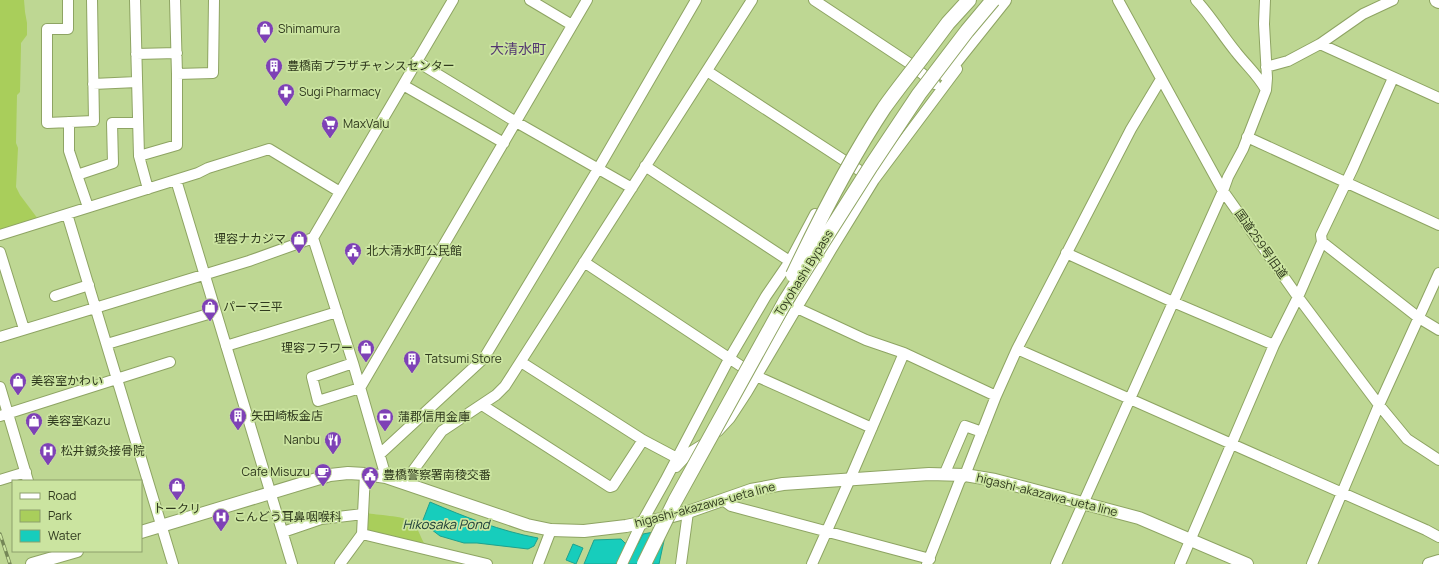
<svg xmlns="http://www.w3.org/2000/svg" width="1439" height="564" viewBox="0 0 1439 564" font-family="Manrope,'Noto Sans JP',sans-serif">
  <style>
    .green { fill: #a9ce5b }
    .water { fill: #17cdbc; stroke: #1ea18d }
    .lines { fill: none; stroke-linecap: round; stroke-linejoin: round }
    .minor-casing { stroke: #8ea463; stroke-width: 12 }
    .major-casing { stroke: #8ea463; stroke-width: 14 }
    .highway-casing { stroke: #8ea463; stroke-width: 16 }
    .minor { stroke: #fff; stroke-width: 10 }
    .major { stroke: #fff; stroke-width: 12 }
    .highway { stroke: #fff; stroke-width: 14 }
    .rail-casing { stroke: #758757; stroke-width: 3.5 }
    .rail { stroke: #cbe4a0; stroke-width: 2; stroke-dasharray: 6; stroke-linecap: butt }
    .highway-bridge-casing { stroke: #8ea463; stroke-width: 16; stroke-linecap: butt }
    .highway-bridge { stroke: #fff; stroke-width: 14 }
    .labels { text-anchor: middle; stroke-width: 3.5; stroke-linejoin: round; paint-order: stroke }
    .poi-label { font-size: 12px; fill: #303a1e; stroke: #cbe4a0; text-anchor: start }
    .street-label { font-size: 12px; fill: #303a1e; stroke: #cbe4a0 }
    .water-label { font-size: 13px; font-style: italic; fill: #1a3a36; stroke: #cbe4a0 }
    .quarter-label { font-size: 14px; fill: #533771; stroke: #cbe4a0 }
  </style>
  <rect width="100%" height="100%" fill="#bed793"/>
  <path class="green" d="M0 0H24L25 12 27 23V35L21 43V47L20 92 17 95 16 143 18 148 16 187 20 195 38 219 0 231Z
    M366 513C377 515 403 516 411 521 417 525 420 536 424 543L416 545 366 532Z"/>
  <path class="water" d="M430 502C465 517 500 531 538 538L534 546 528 549 477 543H464L440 536 423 523V520Z
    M659 531 665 536 659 564H584L594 540 621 539 625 543 638 544 643 534Z
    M573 544 583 548 576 564 566 560Z"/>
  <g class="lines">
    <g class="minor-casing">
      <path id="minor" d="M68 0V29H47V123L94 121 92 0
        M135 0 139 156 148 189
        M175 0 177 74
        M530 0 572 25
        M814 0 909 63 935 84
        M1118 0 1223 191 1298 297 1379 405 1407 439 1439 460
        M1196 0C1211 16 1222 35 1236 52 1246 65 1258 75 1266 90
        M1320 44 1439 98
        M136 54 177 53
        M416 61 516 122 632 188
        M1266 67 1288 61 1320 44 1363 14 1393 0
        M707 71 871 178
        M93 84 137 82
        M403 85 504 143
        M69 122V151L77 175
        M1247 137 1439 225
        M139 156 177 145V74L213 73 214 0
        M645 166 794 264
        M176 180 292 564
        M88 207 77 175 113 163 112 123H138
        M67 214 173 564
        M0 235 198 173 208 168 269 149 340 192
        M313 238 353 363 386 477
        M1322 242 1419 318 1439 330
        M0 252 24 329
        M1066 253 1173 302 1274 345
        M584 262 756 376 872 428
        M55 296 89 285
        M797 308 866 340 904 353 996 396
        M0 337 249 261 313 238 453 0
        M107 344 215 312
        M226 346 337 312
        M1017 349 1426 530 1439 537
        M521 362 643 440 677 458
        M353 363 312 377 318 401 360 388 587 0
        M0 387 28 481
        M482 405 610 487 613 486 643 440
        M0 416 170 362
        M718 431 730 418 747 392 831 250 874 180 957 69
        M380 454 484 358 598 169 696 0
        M676 467 689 453 707 442
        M944 475 965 426 982 432
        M0 480 26 472
        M404 483 442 431 496 395 505 386 752 0
        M723 500 731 506 930 559
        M283 532 321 519 363 514
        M362 534 487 564
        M340 564 362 534 365 474
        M538 564 551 530
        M622 564 641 524 665 481 729 359 766 296 790 261 815 214
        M681 564 688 512
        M812 564 850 479 904 353
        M927 564 960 480 965 475 996 396 1017 349 1131 129 1161 79
        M1056 564 1223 191 1228 177 1243 149 1266 90 1267 78 1264 24 1265 0
        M1180 564 1274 345 1298 297 1322 242 1321 235 1353 168 1393 78
        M1312 564 1379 405 1439 273"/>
    </g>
    <g class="major-casing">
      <path id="major" d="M141 532 330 475 348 473 365 474 386 477 527 525 551 530 584 531 626 526 661 519 688 512 751 490 783 484 929 474 965 475 995 480 1139 518 1247 564
        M32 564 77 551
        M1429 564 1439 561"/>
    </g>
    <g class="highway-casing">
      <path id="highway" d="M1437 0 1439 1
        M921 59 948 23 969 0
        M945 74 1004 0"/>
    </g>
    <use href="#minor" class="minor"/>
    <use href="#major" class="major"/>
    <use href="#highway" class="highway"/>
    <g class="rail-casing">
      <path id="rail" d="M0 534 10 564"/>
    </g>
    <use href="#rail" class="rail"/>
    <g class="highway-bridge-casing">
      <path id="highway-bridge" d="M793 275C820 218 849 161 884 108 896 91 909 75 921 59
        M644 564 675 501 786 300 871 166 919 94 967 31 993 0"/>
    </g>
    <use href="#highway-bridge" class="highway-bridge"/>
  </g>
  <defs>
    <g id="shop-pin" transform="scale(0.9)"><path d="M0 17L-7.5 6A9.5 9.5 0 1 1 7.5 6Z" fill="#7e41b6" stroke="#cbe4a0"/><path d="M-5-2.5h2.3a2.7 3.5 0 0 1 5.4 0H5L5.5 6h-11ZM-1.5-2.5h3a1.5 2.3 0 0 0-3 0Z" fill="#fff"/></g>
    <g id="building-pin" transform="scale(0.9)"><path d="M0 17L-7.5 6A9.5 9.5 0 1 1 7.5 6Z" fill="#7e41b6" stroke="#cbe4a0"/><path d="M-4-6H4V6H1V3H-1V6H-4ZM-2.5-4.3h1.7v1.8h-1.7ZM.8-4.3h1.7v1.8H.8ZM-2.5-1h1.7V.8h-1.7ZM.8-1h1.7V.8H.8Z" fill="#fff"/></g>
    <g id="pharmacy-pin" transform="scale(0.9)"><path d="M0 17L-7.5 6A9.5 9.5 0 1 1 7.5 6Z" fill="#7e41b6" stroke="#cbe4a0"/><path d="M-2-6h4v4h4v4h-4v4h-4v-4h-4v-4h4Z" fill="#fff"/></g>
    <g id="supermarket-pin" transform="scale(0.9)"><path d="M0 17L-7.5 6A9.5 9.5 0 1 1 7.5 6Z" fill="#7e41b6" stroke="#cbe4a0"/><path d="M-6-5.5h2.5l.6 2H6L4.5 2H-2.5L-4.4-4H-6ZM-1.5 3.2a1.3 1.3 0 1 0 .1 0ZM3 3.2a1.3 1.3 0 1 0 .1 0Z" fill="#fff"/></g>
    <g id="civic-pin" transform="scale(0.9)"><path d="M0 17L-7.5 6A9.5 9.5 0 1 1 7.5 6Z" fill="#7e41b6" stroke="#cbe4a0"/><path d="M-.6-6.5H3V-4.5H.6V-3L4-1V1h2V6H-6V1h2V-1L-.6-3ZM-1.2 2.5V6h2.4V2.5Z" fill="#fff"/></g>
    <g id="bank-pin" transform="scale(0.9)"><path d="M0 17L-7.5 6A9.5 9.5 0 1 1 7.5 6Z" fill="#7e41b6" stroke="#cbe4a0"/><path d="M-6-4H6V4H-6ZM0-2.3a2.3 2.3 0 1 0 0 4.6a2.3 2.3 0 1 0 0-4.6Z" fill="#fff"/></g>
    <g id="restaurant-pin" transform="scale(0.9)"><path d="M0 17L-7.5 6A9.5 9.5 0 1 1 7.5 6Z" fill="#7e41b6" stroke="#cbe4a0"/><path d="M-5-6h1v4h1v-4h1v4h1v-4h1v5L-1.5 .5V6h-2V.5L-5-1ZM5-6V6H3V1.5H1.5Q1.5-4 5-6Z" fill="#fff"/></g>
    <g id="hospital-pin" transform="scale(0.9)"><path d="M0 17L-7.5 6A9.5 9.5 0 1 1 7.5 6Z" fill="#7e41b6" stroke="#cbe4a0"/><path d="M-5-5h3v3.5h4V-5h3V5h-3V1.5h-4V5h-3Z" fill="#fff"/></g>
    <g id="cafe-pin" transform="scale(0.9)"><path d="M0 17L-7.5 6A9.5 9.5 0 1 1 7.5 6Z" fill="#7e41b6" stroke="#cbe4a0"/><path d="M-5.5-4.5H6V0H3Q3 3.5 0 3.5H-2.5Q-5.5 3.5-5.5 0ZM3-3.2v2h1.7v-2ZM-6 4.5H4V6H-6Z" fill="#fff"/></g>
  </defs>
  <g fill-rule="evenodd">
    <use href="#shop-pin" x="265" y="29"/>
    <use href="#building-pin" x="274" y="66"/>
    <use href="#pharmacy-pin" x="286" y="92"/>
    <use href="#supermarket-pin" x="330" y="124"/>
    <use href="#shop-pin" x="299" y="239"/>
    <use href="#civic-pin" x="353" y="251"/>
    <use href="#shop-pin" x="210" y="307"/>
    <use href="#shop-pin" x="366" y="348"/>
    <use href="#building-pin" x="412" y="359"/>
    <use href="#shop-pin" x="18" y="381"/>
    <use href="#building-pin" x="238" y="416"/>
    <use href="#bank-pin" x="385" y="417"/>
    <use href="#shop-pin" x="34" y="421"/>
    <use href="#restaurant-pin" x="333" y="440"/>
    <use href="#hospital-pin" x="48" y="451"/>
    <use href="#cafe-pin" x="323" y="472"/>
    <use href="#civic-pin" x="370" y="475"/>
    <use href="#shop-pin" x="177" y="486"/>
    <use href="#hospital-pin" x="221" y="517"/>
  </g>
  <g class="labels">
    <g class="poi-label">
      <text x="278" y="33">Shimamura</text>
      <text x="287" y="70">豊橋南プラザチャンスセンター</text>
      <text x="299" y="96">Sugi Pharmacy</text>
      <text x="343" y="128">MaxValu</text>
      <text x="286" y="243" text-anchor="end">理容ナカジマ</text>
      <text x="366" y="255">北大清水町公民館</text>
      <text x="223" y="311">パーマ三平</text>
      <text x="353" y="352" text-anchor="end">理容フラワー</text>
      <text x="425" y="363">Tatsumi Store</text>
      <text x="31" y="385">美容室かわい</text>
      <text x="251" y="420">矢田崎板金店</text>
      <text x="398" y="421">蒲郡信用金庫</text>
      <text x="47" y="425">美容室Kazu</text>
      <text x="320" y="444" text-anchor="end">Nanbu</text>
      <text x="61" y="455">松井鍼灸接骨院</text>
      <text x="310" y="476" text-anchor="end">Cafe Misuzu</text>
      <text x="383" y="479">豊橋警察署南稜交番</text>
      <text x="177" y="513" text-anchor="middle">トークリ</text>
      <text x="234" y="521">こんどう耳鼻咽喉科</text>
    </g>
    <g class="street-label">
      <text transform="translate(1261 244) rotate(55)" y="4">国道259号旧道</text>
      <text transform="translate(804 273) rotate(-58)" y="4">Toyohashi Bypass</text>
      <text transform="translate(1047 495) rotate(14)" y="4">higashi-akazawa-ueta line</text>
      <text transform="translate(705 505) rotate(-15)" y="4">higashi-akazawa-ueta line</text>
    </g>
    <g class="water-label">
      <text x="446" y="529">Hikosaka Pond</text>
    </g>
    <g class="quarter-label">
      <text x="518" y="54">大清水町</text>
    </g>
  </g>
  <rect x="12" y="480" width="130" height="72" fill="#cbe4a0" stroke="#8da06c"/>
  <rect x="20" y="493" width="20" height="6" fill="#ffffff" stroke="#8da06c"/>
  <text x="48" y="500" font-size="12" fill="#303a1e">Road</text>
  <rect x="20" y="510" width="20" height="12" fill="#a9ce5b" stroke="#8da06c"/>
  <text x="48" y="520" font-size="12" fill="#303a1e">Park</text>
  <rect x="20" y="530" width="20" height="12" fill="#17cdbc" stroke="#8da06c"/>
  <text x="48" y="540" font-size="12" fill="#303a1e">Water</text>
</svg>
